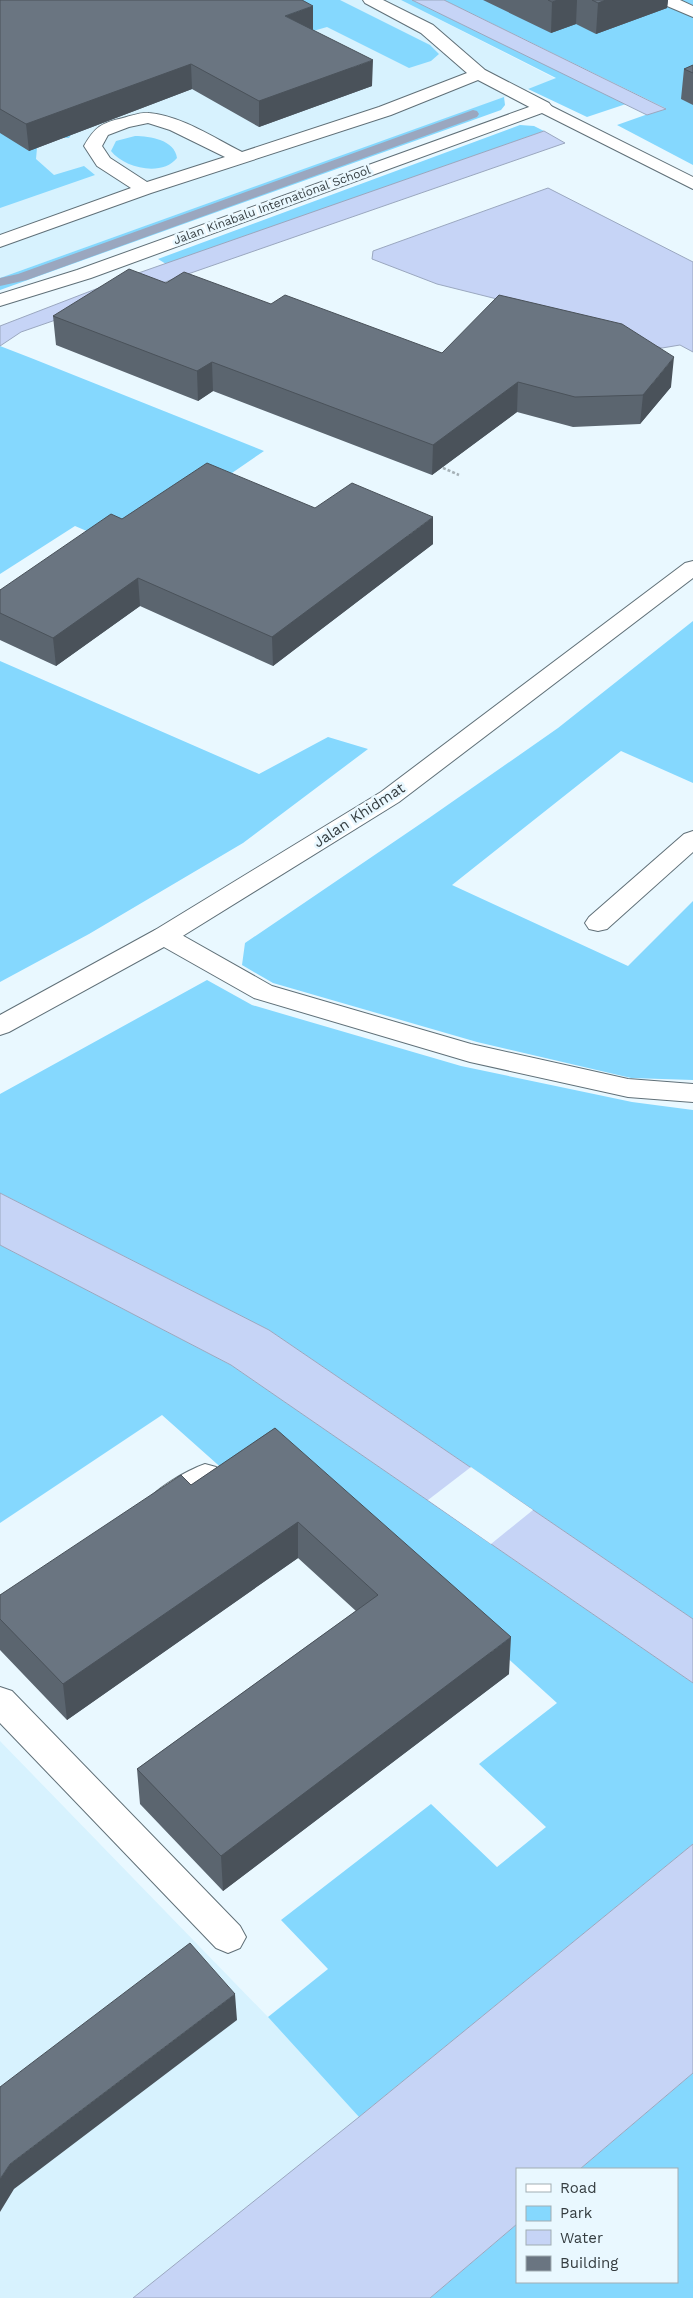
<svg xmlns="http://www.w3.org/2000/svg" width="693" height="2298" viewBox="0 0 693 2298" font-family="'Work Sans',sans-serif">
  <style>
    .built { fill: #d7f2fe }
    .green { fill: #85d8fe }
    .water { fill: #c6d4f6; stroke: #9aa7bf }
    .pier { fill: #e9f8ff }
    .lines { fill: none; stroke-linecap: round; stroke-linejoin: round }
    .stream { fill: #9aa7bf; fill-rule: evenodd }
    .service-casing { stroke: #607078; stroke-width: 2 }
    .minor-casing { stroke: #607078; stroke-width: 2 }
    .tertiary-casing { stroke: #607078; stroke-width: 2 }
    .path { stroke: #a5b1b7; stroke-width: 2.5; stroke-dasharray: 3 2; stroke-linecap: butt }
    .service { fill: #fff; fill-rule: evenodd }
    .minor { fill: #fff; fill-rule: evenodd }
    .tertiary { fill: #fff; fill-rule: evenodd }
    .wall { fill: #5b656f }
    .shaded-wall { fill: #4a525a }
    .building { fill: #6a7581; stroke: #4a525a }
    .labels { text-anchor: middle; stroke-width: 5; stroke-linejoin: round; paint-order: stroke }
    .far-street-label { font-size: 12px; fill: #353d40; stroke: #e9f8ff }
    .street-label { font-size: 15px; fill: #353d40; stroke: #e9f8ff }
  </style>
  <rect width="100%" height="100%" fill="#e9f8ff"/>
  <path class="built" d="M0 0H401L556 79 0 278Z
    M0 1741 268 2017 359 2117 133 2298H0Z"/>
  <path class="green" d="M253 0H340L430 45 439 54 431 61 409 68 327 27 313 31Z
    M401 0H412L626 104 587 117 528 89 556 78Z
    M444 0H693V165L617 125 665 108Z
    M504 97 505 105 501 110 0 290V278Z
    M0 118 73 131 69 138 38 137 36 159 54 175 84 166 95 175 0 208Z
    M520 125 534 126 544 131 166 264 158 259Z
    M135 136C150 136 175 140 177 158 162 177 124 168 111 151L116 141Z
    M0 346 31 358 264 451 124 547 75 526 0 574Z
    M693 621V783L621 751 452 885 628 966 693 901V1080L631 1078 477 1042 273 983 242 965 245 943 429 818 558 728Z
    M0 661 259 774 328 737 368 749 243 843 89 934 0 982Z
    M207 980 252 1005 461 1066 632 1102 693 1110V1619L269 1330 0 1193V1094Z
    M0 1245 231 1365 693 1683V1844L359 2117 268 2017 328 1969 281 1920 431 1804 497 1867 546 1827 479 1764 557 1703 279 1450 235 1480 162 1415 0 1523Z
    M693 2073V2298H430L517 2224V2282H677V2169H580Z"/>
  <path class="water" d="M412 0H444L666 109 647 115Z
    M544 131 565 143 21 332 0 346V326L127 277Z
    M548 188 693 262V352L680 345 662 348 573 324 569 317 437 284 372 259 373 251Z
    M0 1193 269 1330 693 1619V1683L231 1365 0 1245Z
    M693 1844V2073L580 2169H517V2224L430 2298H133L359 2117Z"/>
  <path class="pier" d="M471 1467 533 1510 491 1544 428 1500Z"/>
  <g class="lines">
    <path class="stream" d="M473 110 477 111 479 114 477 117 27 280 0 286V278L18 274Z"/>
    <g class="service-casing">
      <path id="service" d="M363 0H383L433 25 485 70 549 103 552 107 549 111H537L478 80 391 115 151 193 0 247V235L131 188 97 166 84 146C95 127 101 123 123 118 131 116 141 112 149 113 182 116 214 138 242 152L379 107 467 73 421 33 365 3ZM148 123 170 130 225 157 147 182 110 158 102 146 108 135 129 127Z
        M693 831V852L607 929 598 931 589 929 585 923 589 917 684 834Z
        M205 1464 216 1467 220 1476 216 1485 171 1514 160 1517 149 1514 145 1505C153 1489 188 1470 205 1464Z
        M0 1687 12 1691 240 1926 246 1937 240 1948 228 1953 216 1948 0 1723Z"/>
    </g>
    <g class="minor-casing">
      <path id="minor" d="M658 0H680L693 6V17L660 3Z
        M543 102 693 177V189L542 113 91 278 0 306V294L77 270Z
        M164 928 173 930 272 986 471 1044 628 1079 693 1084V1102L628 1097 470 1062 254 998 155 942 151 936 155 930Z"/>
    </g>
    <g class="tertiary-casing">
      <path id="tertiary" d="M693 561V578L399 802 173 942 9 1032 0 1035V1015L155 930 381 792 685 563Z"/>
    </g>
    <path class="path" d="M443 468 459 475"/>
    <use href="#service" class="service"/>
    <use href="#minor" class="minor"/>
    <use href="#tertiary" class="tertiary"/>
  </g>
  <path class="wall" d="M0 0 313 30 372 86 259 127 192 89 29 151 0 133Z
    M483 0H668L667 8 596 34 576 24 551 33Z
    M693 65V105L681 99 684 69Z
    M166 283 271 304 442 353 671 387 640 424 573 427 517 412 432 475 213 391 198 401 56 345 53 316Z
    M315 508 433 544 273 666 140 606 56 666 0 640V590L122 519Z
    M275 1428 509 1674 223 1891 140 1804 137 1769 356 1611 298 1558 67 1720 0 1650V1595L191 1485Z"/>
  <path class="shaded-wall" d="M558 0H577L576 24 551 33 552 2Z
    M606 0H668L667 8 596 34 598 3Z
    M313 6V31L285 16Z
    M373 60 372 86 259 127V101Z
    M191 64 192 89 29 151 26 124Z
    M674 357 671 387 640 424 643 395Z
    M212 362 213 391 198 401 197 371Z
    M518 382 517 412 432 475 433 445Z
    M433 517V544L273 666 272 637Z
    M138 578 140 606 56 666 53 638Z
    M298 1522V1558L67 1720 63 1684Z
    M511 1637 509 1674 223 1891 221 1856Z
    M235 1994 237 2020 14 2189 0 2212V2179L10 2164Z"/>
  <path class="building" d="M0 0H302L313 6 285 16 373 60 259 101 191 64 26 124 0 109Z
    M548 0H558L552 2Z
    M592 0H606L598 3Z
    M693 65V73L684 69Z
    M129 269 166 283 184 272 271 304 285 295 442 353 499 295 622 324 674 357 643 395 575 397 518 382 433 445 212 362 197 371 53 316Z
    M207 463 315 508 352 483 433 517 272 637 138 578 53 638 0 613V590L111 514 122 519Z
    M275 1428 511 1637 221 1856 137 1769 378 1595 298 1522 63 1684 0 1619V1595L181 1475 191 1485Z
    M190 1943 235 1994 10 2164 0 2179V2087Z"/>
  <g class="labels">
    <g class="far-street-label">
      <text transform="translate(272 205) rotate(-20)" y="4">Jalan Kinabalu International School</text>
    </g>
    <g class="street-label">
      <text transform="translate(359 815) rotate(-33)" y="5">Jalan Khidmat</text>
    </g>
  </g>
  <rect x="516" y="2168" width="162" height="115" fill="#e9f8ff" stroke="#a1adb3"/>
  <rect x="526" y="2184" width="25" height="8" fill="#ffffff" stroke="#a1adb3"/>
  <text x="560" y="2193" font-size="15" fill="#353d40">Road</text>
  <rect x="526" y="2206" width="25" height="15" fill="#85d8fe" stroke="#a1adb3"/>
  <text x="560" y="2218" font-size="15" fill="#353d40">Park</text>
  <rect x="526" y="2230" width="25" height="15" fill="#c6d4f6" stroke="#a1adb3"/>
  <text x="560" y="2243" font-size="15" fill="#353d40">Water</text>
  <rect x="526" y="2256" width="25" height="15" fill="#6a7581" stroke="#a1adb3"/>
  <text x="560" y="2268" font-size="15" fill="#353d40">Building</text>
</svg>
